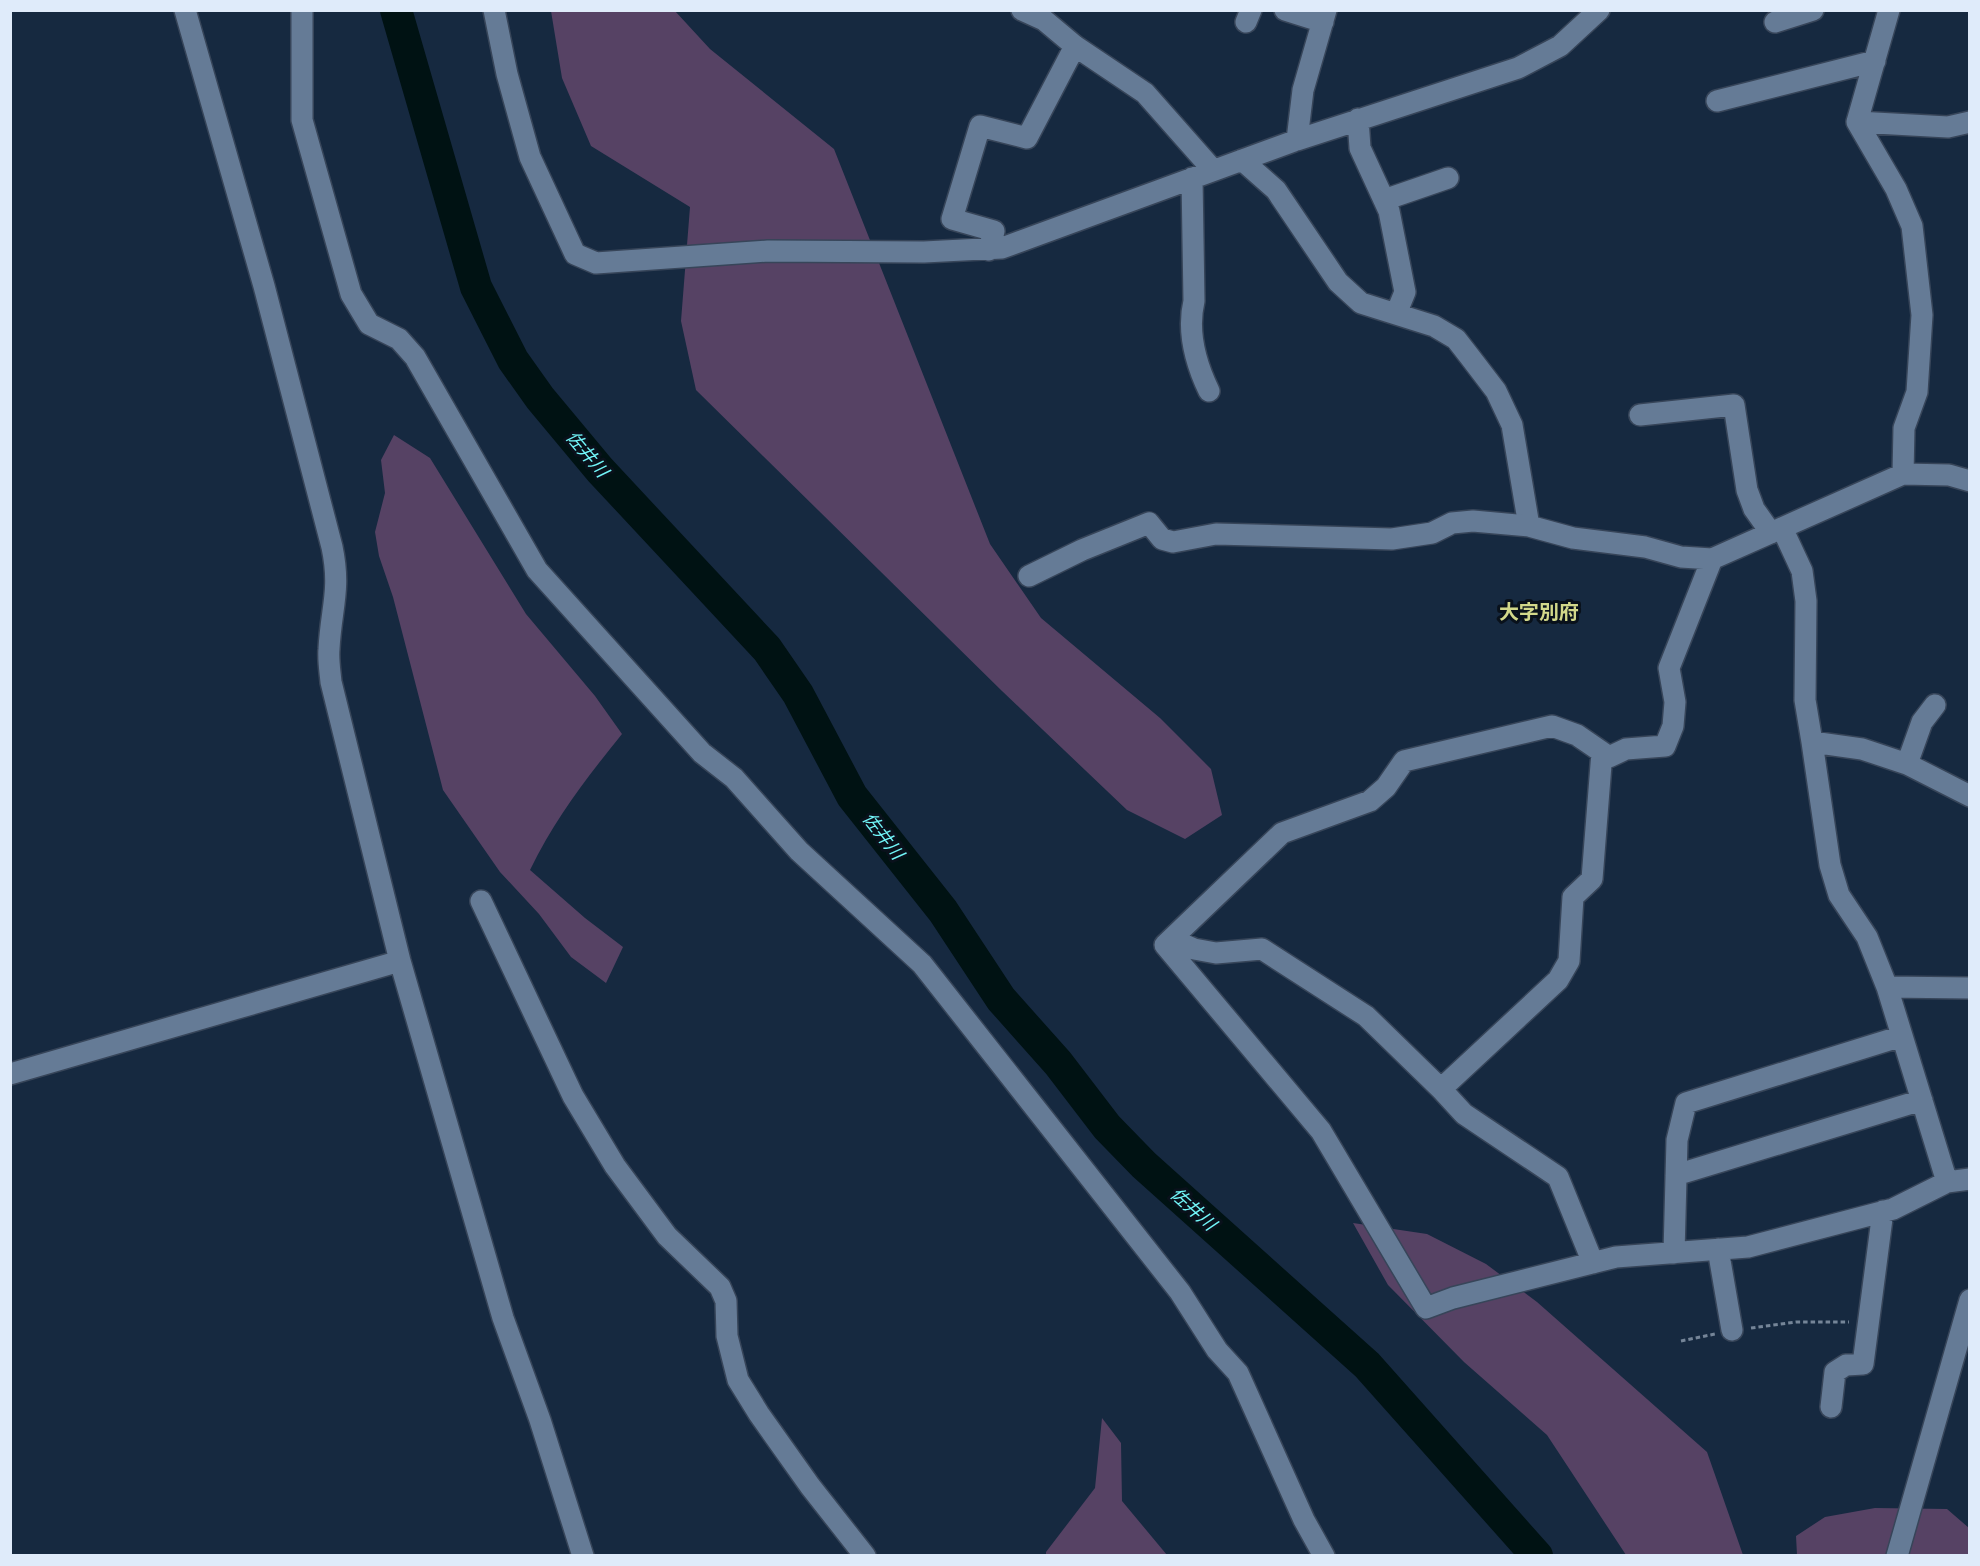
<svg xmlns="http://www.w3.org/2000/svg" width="1980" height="1566" viewBox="0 0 1980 1566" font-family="Georgia,'Noto Sans JP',serif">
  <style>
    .green { fill: #564264 }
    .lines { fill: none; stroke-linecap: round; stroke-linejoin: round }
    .river { stroke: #001213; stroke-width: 32 }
    .minor-casing { stroke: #374559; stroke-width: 24 }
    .path { stroke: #758598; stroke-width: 3; stroke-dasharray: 4.5 3; stroke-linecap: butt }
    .minor { stroke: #657b96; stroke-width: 21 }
    .labels { text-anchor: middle; stroke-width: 6; stroke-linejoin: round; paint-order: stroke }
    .water-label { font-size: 18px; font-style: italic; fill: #72f6f9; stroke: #09111b }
    .quarter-label { font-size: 20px; font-weight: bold; fill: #d2d88a; stroke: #09111b }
  </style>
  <rect width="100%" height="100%" fill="#162940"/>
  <path class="green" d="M551 11H675L710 49 834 149 990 544 1041 618 1160 718 1211 769 1222 815 1185 839 1127 810 1002 691 696 390 681 321 690 207 591 146 562 78Z
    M394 435 430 458 526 614 595 696 622 734C585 780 556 817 530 870L585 918 623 947 606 983 571 957 539 914 500 872 443 790 393 597 379 556 375 532 385 493 381 460Z
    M1353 1223 1427 1234 1486 1264 1537 1302 1707 1452 1743 1555H1626L1547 1435 1464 1362 1388 1285Z
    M1102 1418 1121 1443 1122 1501 1167 1555H1046V1552L1095 1488Z
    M1875 1508 1947 1509 1969 1528V1555H1797L1796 1536 1825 1517Z"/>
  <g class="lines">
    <path class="river" d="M396 10 476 287 513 360 540 398 600 470 767 649 798 694 852 796 943 911 1001 999 1058 1063 1107 1127 1144 1165 1367 1365 1537 1556"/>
    <g class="minor-casing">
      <path id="minor" d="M185 10 264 286 332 547C341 590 331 608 329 649 328 660 330 671 331 682L400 961 503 1318 540 1420 583 1556
        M302 10V120L351 294 369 324 399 339 415 357 537 570 702 753 734 778 799 851 922 964 1180 1292 1217 1350 1238 1373 1304 1520 1324 1556
        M494 10 507 74 530 157 575 254 596 263 768 251 924 252 1002 248 1297 140 1518 68 1560 46 1599 10
        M1022 10 1044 20 1075 46 1145 93 1213 170
        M1285 10 1323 22
        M1889 10 1857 122 1896 189 1912 226 1922 315 1917 392 1904 428 1903 474
        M1246 22 1251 10
        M1775 22 1813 10
        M1717 101 1875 61
        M1358 119 1360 148 1389 211 1405 292 1396 314
        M1857 122 1948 127 1970 122
        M1297 140 1303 90 1326 10
        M1242 160 1276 190 1338 282 1361 303 1434 326 1456 339 1470 357 1496 391 1512 425 1529 526
        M1192 178 1194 301C1187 331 1196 364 1209 391
        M1384 200 1448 178
        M989 250 994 231 952 219 980 126 1027 138 1075 46
        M1640 415 1734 405 1747 490 1754 509 1771 533
        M1782 528 1802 571 1806 601 1805 700 1812 742
        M1712 559 1669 668 1675 702 1673 726 1665 746 1626 749 1609 757 1577 735 1552 726 1404 761 1386 787 1370 801 1282 833 1165 945 1321 1131 1426 1308 1453 1298 1616 1257 1748 1247 1893 1209 1947 1182 1970 1179
        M1029 576 1082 550 1149 523 1162 539 1173 542 1216 534 1392 539 1432 533 1452 523 1473 521 1529 526 1573 538 1645 547 1681 557 1712 559 1903 474 1949 475 1970 481
        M1907 764 1922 722 1935 705
        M1970 796 1907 764 1862 749 1812 742 1830 865 1839 895 1867 937 1887 987 1970 988
        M481 901 573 1096 615 1166 667 1236 720 1287 726 1301 727 1336 738 1380 759 1414 810 1486 865 1556
        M1172 939 1194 949 1216 953 1262 949 1366 1016 1441 1089
        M1887 987 1947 1182
        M10 1074 400 961
        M1676 1175 1922 1100
        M1718 1249 1732 1330
        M1674 1253 1677 1140 1686 1103 1902 1036
        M1593 1263 1558 1177 1464 1114 1441 1089 1558 980 1569 961 1573 897 1592 879 1602 752
        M1831 1407 1835 1372 1846 1365 1863 1364 1883 1211
        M1897 1556 1970 1300"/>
    </g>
    <path class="path" d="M1751 1328 1796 1322H1849
      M1681 1341 1715 1334"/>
    <use href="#minor" class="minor"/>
  </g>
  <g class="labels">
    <g class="water-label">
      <text transform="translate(587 454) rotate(50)" y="6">佐井川</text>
      <text transform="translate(883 836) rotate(52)" y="6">佐井川</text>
      <text transform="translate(1193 1209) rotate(42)" y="6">佐井川</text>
    </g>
    <g class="quarter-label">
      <text x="1539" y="619">大字別府</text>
    </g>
  </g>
  <rect width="1980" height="1566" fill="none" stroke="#dfebfa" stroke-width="24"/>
</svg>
